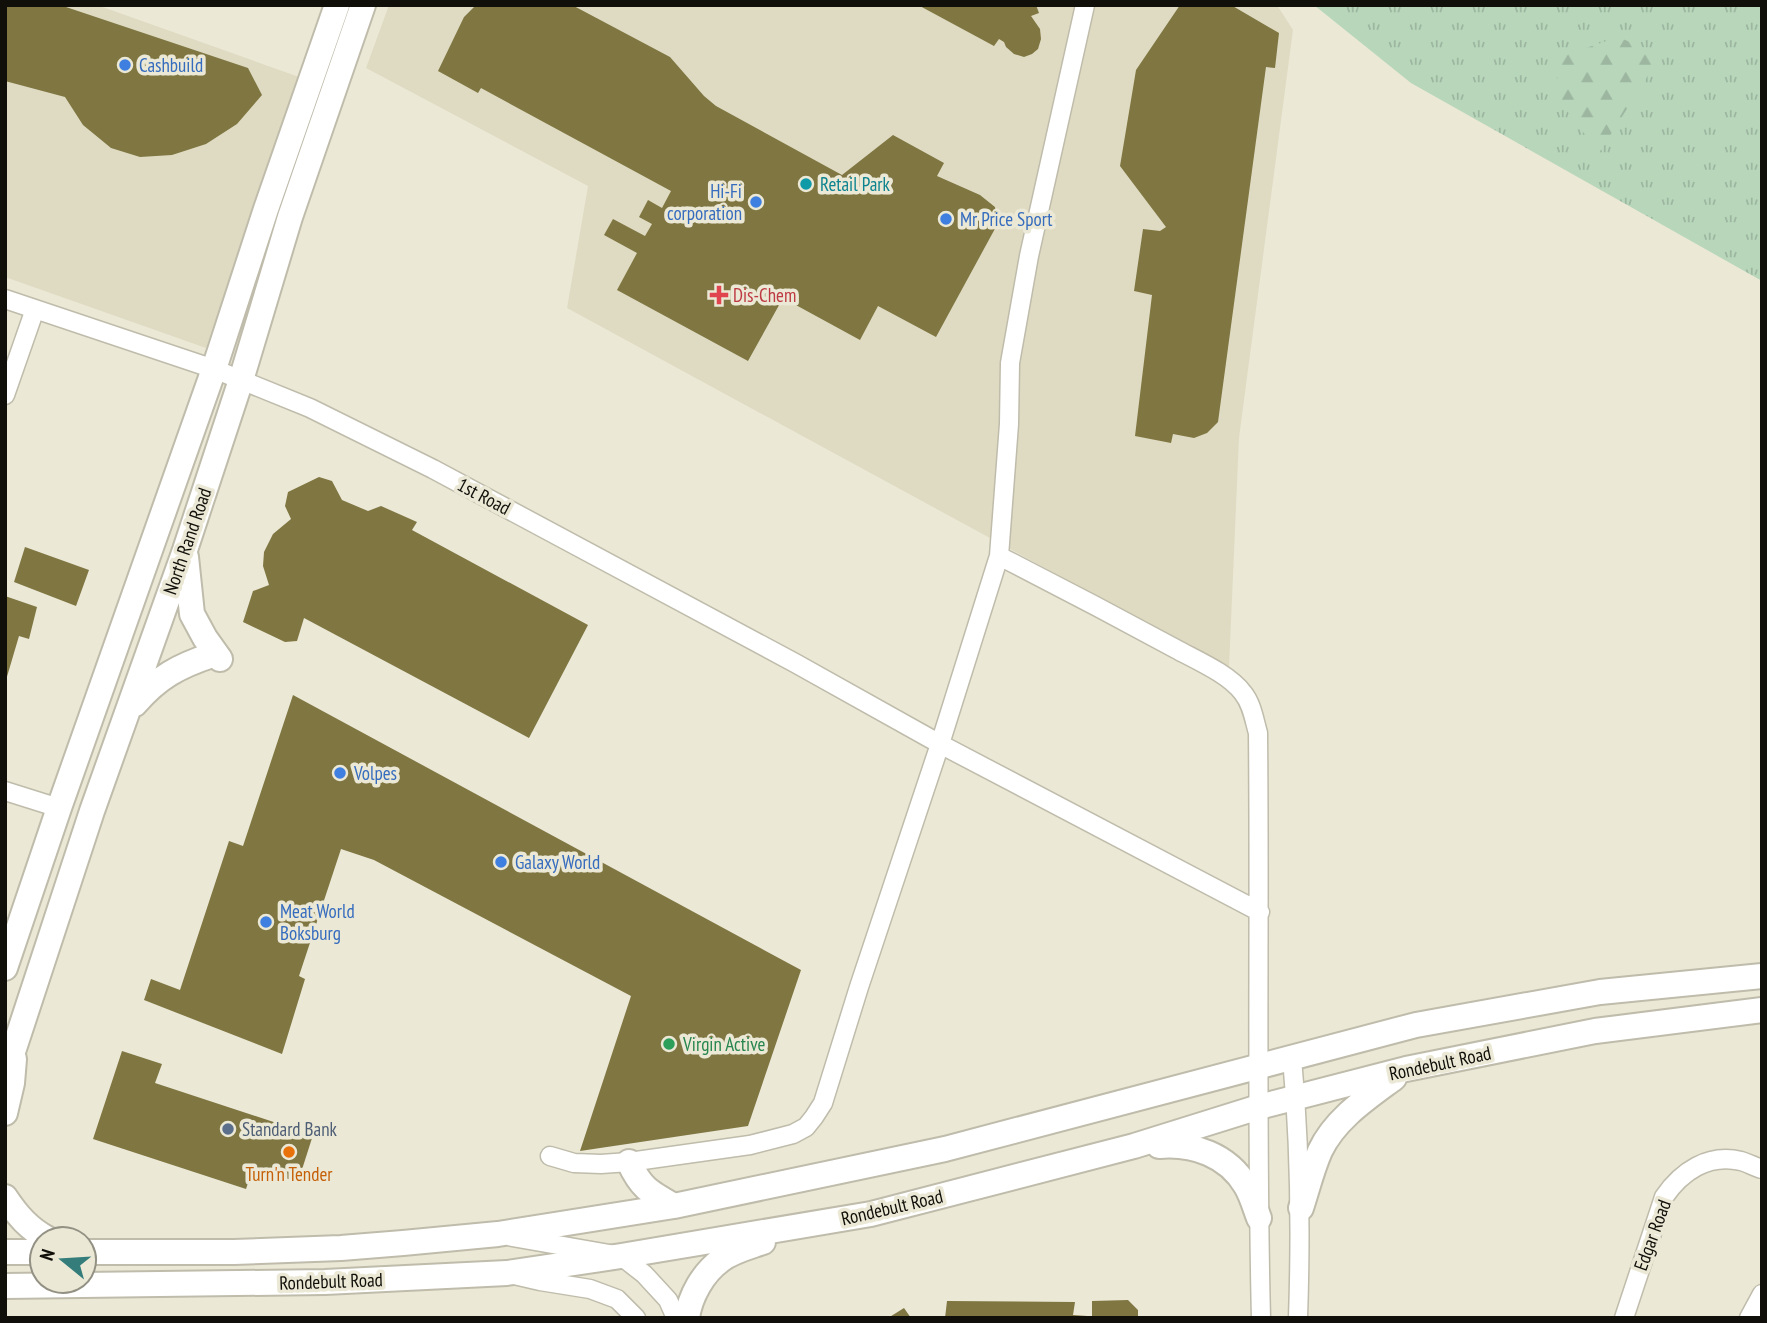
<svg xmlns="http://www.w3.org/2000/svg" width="1767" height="1323" viewBox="0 0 1767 1323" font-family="'PT Sans Narrow',sans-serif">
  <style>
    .built { fill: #dfdbc2 }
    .grass { fill: url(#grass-tufts) }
    .forest { fill: url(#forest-firs) }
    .building { fill: #7f7642 }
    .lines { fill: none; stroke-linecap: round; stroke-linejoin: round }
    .street-casing { stroke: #bfbcab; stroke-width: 21 }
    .secondary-casing { stroke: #bfbcab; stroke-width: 28 }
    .street { stroke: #fff; stroke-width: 18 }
    .secondary { stroke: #fff; stroke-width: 24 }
    .shop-dot { fill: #3f7fe0; stroke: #ebe8d6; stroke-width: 2.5 }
    .culture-dot { fill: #0f9aa8; stroke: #ebe8d6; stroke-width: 2.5 }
    .health-dot { fill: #e0444e; stroke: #ebe8d6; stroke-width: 2.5 }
    .leisure-dot { fill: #2e9e5b; stroke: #ebe8d6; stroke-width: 2.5 }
    .service-dot { fill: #5c6f8a; stroke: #ebe8d6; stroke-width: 2.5 }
    .food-dot { fill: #e8710a; stroke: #ebe8d6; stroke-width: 2.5 }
    .labels { text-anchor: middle; stroke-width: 7; stroke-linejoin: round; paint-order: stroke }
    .shop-label { font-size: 19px; fill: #366cbe; stroke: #ebe8d6; text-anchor: start }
    .culture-label { font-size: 19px; fill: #0d838f; stroke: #ebe8d6; text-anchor: start }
    .health-label { font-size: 19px; fill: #be3a42; stroke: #ebe8d6; text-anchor: start }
    .street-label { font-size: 19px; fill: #100f09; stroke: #ebe8d6 }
    .leisure-label { font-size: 19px; fill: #27864d; stroke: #ebe8d6; text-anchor: start }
    .service-label { font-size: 19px; fill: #4e5e75; stroke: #ebe8d6; text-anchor: start }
    .food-label { font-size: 19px; fill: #c56008; stroke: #ebe8d6 }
  </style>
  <defs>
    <pattern id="grass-tufts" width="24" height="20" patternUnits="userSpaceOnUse" patternTransform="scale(1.75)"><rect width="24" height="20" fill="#b7d6ba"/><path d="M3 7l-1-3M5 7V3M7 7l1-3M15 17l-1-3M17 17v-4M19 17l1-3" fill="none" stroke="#9cb69f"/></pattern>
    <pattern id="forest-firs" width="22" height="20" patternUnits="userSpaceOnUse" patternTransform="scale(1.75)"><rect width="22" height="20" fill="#b7d6ba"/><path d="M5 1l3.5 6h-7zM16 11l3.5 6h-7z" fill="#9cb69f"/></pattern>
  </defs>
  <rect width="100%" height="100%" fill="#ebe8d6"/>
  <path class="built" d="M5 5H97L302 78 206 348 5 277Z
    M389 5H1277L1293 30 1239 438 1229 668 567 308 588 186 366 68Z"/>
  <path class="grass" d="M1314 5H1762V281L1411 83Z"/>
  <path class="forest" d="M1618 37 1661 55 1599 153 1555 95 1560 57Z"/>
  <path class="building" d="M5 5H60L248 68 262 95 237 124 206 144 172 155 140 157 111 148 83 125 65 97 5 81Z
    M476 5H572L670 57 704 96 716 106 842 175 893 135 944 163 937 176 980 195 995 207 997 225 936 337 878 306 860 340 783 298 748 361 617 290 637 253 604 235 613 219 645 236 652 224 639 217 648 200 662 208 671 191 481 88 478 93 438 71 464 17Z
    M918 5H1036L1039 13 1031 16 1040 29 1041 39 1038 49 1032 54 1024 57 1014 54 1006 47 1004 42 999 39 994 46Z
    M1180 5H1231L1279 33 1275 68 1266 67 1218 422 1207 433 1194 438 1173 434 1171 443 1135 436 1152 295 1134 291 1143 229 1160 231 1166 227 1120 166 1136 70Z
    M319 477 332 481 342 500 368 511 381 506 417 522 412 530 588 625 529 738 304 618 297 641 285 642 243 622 253 591 269 585 263 566 264 552 273 534 291 519 285 506 288 492Z
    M25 547 89 570 76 606 14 582Z
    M5 596 37 607 29 639 19 636 6 680Z
    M293 695 801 970 748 1126 580 1151 631 996 374 860 341 849 299 976 305 979 282 1054 144 1000 151 979 180 990 229 841 243 846Z
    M122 1051 162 1064 155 1083 313 1135 298 1182 253 1168 246 1189 93 1139Z
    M1128 1300 1138 1310V1318H1092V1301Z
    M947 1301 1075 1302 1073 1315 1087 1316V1318H945Z
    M904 1308 911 1318H888Z"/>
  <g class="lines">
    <g class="street-casing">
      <path id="street" d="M5 299 214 369 310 408 433 469 795 663 940 744 1260 912
        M5 395 35 309
        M999 556C1058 586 1117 617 1176 649 1196 660 1229 674 1243 693 1252 704 1254 719 1258 733 1260 928 1256 1123 1261 1318
        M5 791 59 808
        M1292 1058C1300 1145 1301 1231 1298 1318
        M550 1156 574 1163 601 1164 629 1162 750 1145 793 1134 806 1127 814 1117 823 1103 859 987 940 744 999 556 1009 424 1010 363 1029 256 1085 5
        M512 1237 621 1256 644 1274 668 1300 676 1318
        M514 1275 540 1281 590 1289 617 1299 636 1318
        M1624 1318 1664 1197C1681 1172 1708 1153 1741 1161 1748 1163 1755 1167 1762 1169
        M1749 1318 1762 1294"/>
    </g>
    <g class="secondary-casing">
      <path id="secondary" d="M186 557 192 614 205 638 220 659
        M135 704C158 677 179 666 212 655
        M5 968 59 808 214 369 266 209 337 5
        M5 1076 92 811 185 550 241 380 290 217 363 5
        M5 1113 12 1083 14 1059
        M1159 1146C1193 1143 1228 1155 1246 1186 1252 1196 1255 1208 1259 1218
        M629 1162C641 1188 649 1192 674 1206
        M5 1197C17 1215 29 1229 48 1239
        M1301 1208C1307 1190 1312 1169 1320 1151 1335 1119 1367 1098 1394 1078
        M5 1252H42
        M84 1252H234L341 1248 403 1243 498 1234 674 1206 945 1149 1416 1025 1600 992 1762 976
        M5 1286 325 1282 507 1273 621 1256 871 1214 1134 1146 1259 1107 1406 1069 1595 1031 1762 1010
        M687 1318C690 1296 703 1273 721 1260 732 1251 749 1247 763 1242"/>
    </g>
    <use href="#street" class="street"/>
    <use href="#secondary" class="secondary"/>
  </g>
  <g class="shop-dot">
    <circle cx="125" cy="65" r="7"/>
    <circle cx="756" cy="202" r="7"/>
    <circle cx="946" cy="219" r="7"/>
    <circle cx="340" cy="773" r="7"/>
    <circle cx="501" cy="862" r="7"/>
    <circle cx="266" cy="922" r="7"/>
  </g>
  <circle class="culture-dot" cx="806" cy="184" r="7"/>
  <path class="health-dot" d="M715.5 284.5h7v7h7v7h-7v7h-7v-7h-7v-7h7z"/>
  <circle class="leisure-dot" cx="669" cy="1044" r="7"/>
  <circle class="service-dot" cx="228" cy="1129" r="7"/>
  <circle class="food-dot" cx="289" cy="1152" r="7"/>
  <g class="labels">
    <g class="shop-label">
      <text x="139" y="72">Cashbuild</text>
      <text x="742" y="198" text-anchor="end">Hi-Fi<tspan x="742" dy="22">corporation</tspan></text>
      <text x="960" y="226">Mr Price Sport</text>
      <text x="354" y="780">Volpes</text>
      <text x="515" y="869">Galaxy World</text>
      <text x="280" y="918">Meat World<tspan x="280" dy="22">Boksburg</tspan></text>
    </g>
    <g class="culture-label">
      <text x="820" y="191">Retail Park</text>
    </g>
    <g class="health-label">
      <text x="733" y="302">Dis-Chem</text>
    </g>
    <g class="street-label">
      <text transform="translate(484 496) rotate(28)" y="7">1st Road</text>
      <text transform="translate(187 541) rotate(-71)" y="7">North Rand Road</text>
      <text transform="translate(1440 1063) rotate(-12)" y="7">Rondebult Road</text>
      <text transform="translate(892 1207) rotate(-13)" y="7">Rondebult Road</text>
      <text transform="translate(1652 1235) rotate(-70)" y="7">Edgar Road</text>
      <text transform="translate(331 1281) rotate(-2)" y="7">Rondebult Road</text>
    </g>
    <g class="leisure-label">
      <text x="683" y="1051">Virgin Active</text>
    </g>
    <g class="service-label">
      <text x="242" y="1136">Standard Bank</text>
    </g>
    <g class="food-label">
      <text x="289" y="1181">Turn'n Tender</text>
    </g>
  </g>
  <rect width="1767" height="1323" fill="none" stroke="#100f09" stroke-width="14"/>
  <g transform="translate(63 1260) rotate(288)"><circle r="33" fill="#ebe8d6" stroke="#939184" stroke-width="2"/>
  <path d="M0-5L12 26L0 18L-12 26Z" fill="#347d7b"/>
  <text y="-10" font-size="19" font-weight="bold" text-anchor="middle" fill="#100f09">N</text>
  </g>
</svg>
